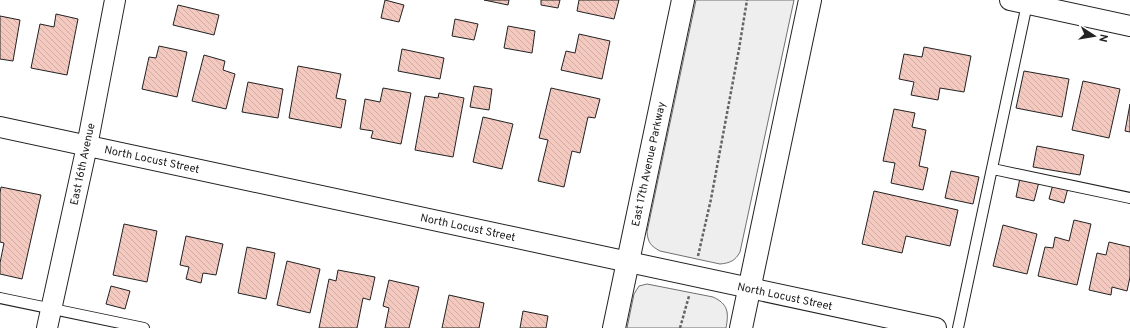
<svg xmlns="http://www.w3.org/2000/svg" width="1130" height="328" viewBox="0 0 1130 328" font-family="Overpass,sans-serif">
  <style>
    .green { fill: #eee; stroke: #6f6f6f }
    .building { fill: url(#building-back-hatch); stroke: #222 }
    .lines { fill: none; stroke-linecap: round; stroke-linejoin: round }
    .lane-casing { stroke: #222; stroke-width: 12 }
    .street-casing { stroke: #222; stroke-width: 22 }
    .secondary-casing { stroke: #222; stroke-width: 24 }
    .path { stroke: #646464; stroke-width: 2.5; stroke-dasharray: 3 2; stroke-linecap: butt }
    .lane { stroke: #fff; stroke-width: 10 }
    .street { stroke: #fff; stroke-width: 20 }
    .secondary { stroke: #fff; stroke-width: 22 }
    .labels { text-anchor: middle; stroke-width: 3; stroke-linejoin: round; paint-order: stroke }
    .street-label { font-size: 11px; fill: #222; stroke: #fff }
  </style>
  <defs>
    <pattern id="building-back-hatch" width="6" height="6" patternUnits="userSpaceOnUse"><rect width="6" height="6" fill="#f3c9c0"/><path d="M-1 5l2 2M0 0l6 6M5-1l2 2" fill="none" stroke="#d0aca5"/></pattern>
  </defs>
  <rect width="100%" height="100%" fill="#fff"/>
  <path class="green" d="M696 0H794L740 252C735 261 730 263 720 264L660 251C651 246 648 243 647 232Z
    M647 284 713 297C728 304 729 312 726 328H627L634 294 639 286Z"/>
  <path class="building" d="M385 0 404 5 399 22 381 18Z
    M484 0H509L508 5Z
    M541 0H560L558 8 541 5Z
    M579 0H619L614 19 577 11Z
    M178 5 219 15 214 35 173 25Z
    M56 14 78 19 67 75 31 68 40 24 54 27Z
    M0 16 20 20 13 61 0 59Z
    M455 19 478 24 474 40 452 36Z
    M508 26 535 31 532 53 504 48Z
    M579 34 610 41 602 79 561 70 566 51 575 53Z
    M159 46 187 52 177 97 142 89 149 57 156 58Z
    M924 47 971 56 964 92 940 88 938 100 911 95 914 82 899 79 904 54 922 57Z
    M402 49 444 58 440 79 398 71Z
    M204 55 225 61 223 70 235 74 226 109 192 101Z
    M298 66 341 74 336 98 346 100 341 128 289 118Z
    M1024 71 1069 79 1062 117 1016 108Z
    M1083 81 1120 89 1109 138 1072 130Z
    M248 82 283 89 278 118 242 112Z
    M474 86 492 89 489 110 470 107Z
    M383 88 411 93 401 144 371 138 373 131 360 129 365 99 380 102Z
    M551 88 600 99 595 118 588 117 580 153 572 151 564 187 538 181 548 140 539 138Z
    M439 93 464 98 453 157 415 150 425 96 438 98Z
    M1130 104V132L1125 131Z
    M894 109 915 113 912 127 926 130 919 166 928 168 923 190 891 183 895 163 883 161Z
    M483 117 513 124 502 169 473 162Z
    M1037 146 1084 155 1080 175 1033 167Z
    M951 171 979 177 973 204 945 198Z
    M1020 178 1039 182 1034 201 1016 197Z
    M1053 184 1068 188 1064 203 1049 199Z
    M1 187 41 195 22 279 0 274V263L4 243 0 242V193Z
    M874 191 958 210 950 246 906 236 902 253 862 244Z
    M1074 220 1091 224 1077 285 1038 276 1045 247 1053 248 1055 237 1069 241Z
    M124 224 157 231 147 282 113 275Z
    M1003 225 1037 234 1027 274 993 266Z
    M186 236 223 244 216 275 203 273 201 283 186 279 189 267 180 265Z
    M1109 242 1130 247V277L1127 291 1112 287 1111 295 1089 290 1097 253 1106 255Z
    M247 247 275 253 266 299 238 293Z
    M287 261 320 269 310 313 277 305Z
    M338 270 375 277 370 300 363 298 357 328H319L329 279 336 281Z
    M389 280 419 287 409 328H385L389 308 383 306Z
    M111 286 130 291 125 309 106 304Z
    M449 295 484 303 479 328H442Z
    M523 311 548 316 546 328H520Z"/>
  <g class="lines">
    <g class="lane-casing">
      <path id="lane" d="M993 169 1130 198
        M0 298 144 328
        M958 328 1027 4"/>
    </g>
    <g class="street-casing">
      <path id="street" d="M1010 0 1130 26
        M0 127 936 328
        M47 328 87 146 115 0"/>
    </g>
    <g class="secondary-casing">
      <path id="secondary" d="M614 328 683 0
        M741 328 810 0"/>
    </g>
    <path class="path" d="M698 256 711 199 739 49 747 0
      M680 328 689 296"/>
    <use href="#lane" class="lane"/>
    <use href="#street" class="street"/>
    <use href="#secondary" class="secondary"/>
  </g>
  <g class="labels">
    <g class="street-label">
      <text transform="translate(152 159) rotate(12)" y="4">North Locust Street</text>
      <text transform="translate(82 164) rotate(-78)" y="4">East 16th Avenue</text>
      <text transform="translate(648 164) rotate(-78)" y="4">East 17th Avenue Parkway</text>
      <text transform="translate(468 227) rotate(12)" y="4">North Locust Street</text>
      <text transform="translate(785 296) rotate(12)" y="4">North Locust Street</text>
    </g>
  </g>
  <g transform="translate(1094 36) rotate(102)" stroke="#ffffff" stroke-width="3" paint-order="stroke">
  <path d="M0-3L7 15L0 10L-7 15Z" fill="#222222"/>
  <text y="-6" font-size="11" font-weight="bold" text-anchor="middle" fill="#222222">N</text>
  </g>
</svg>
